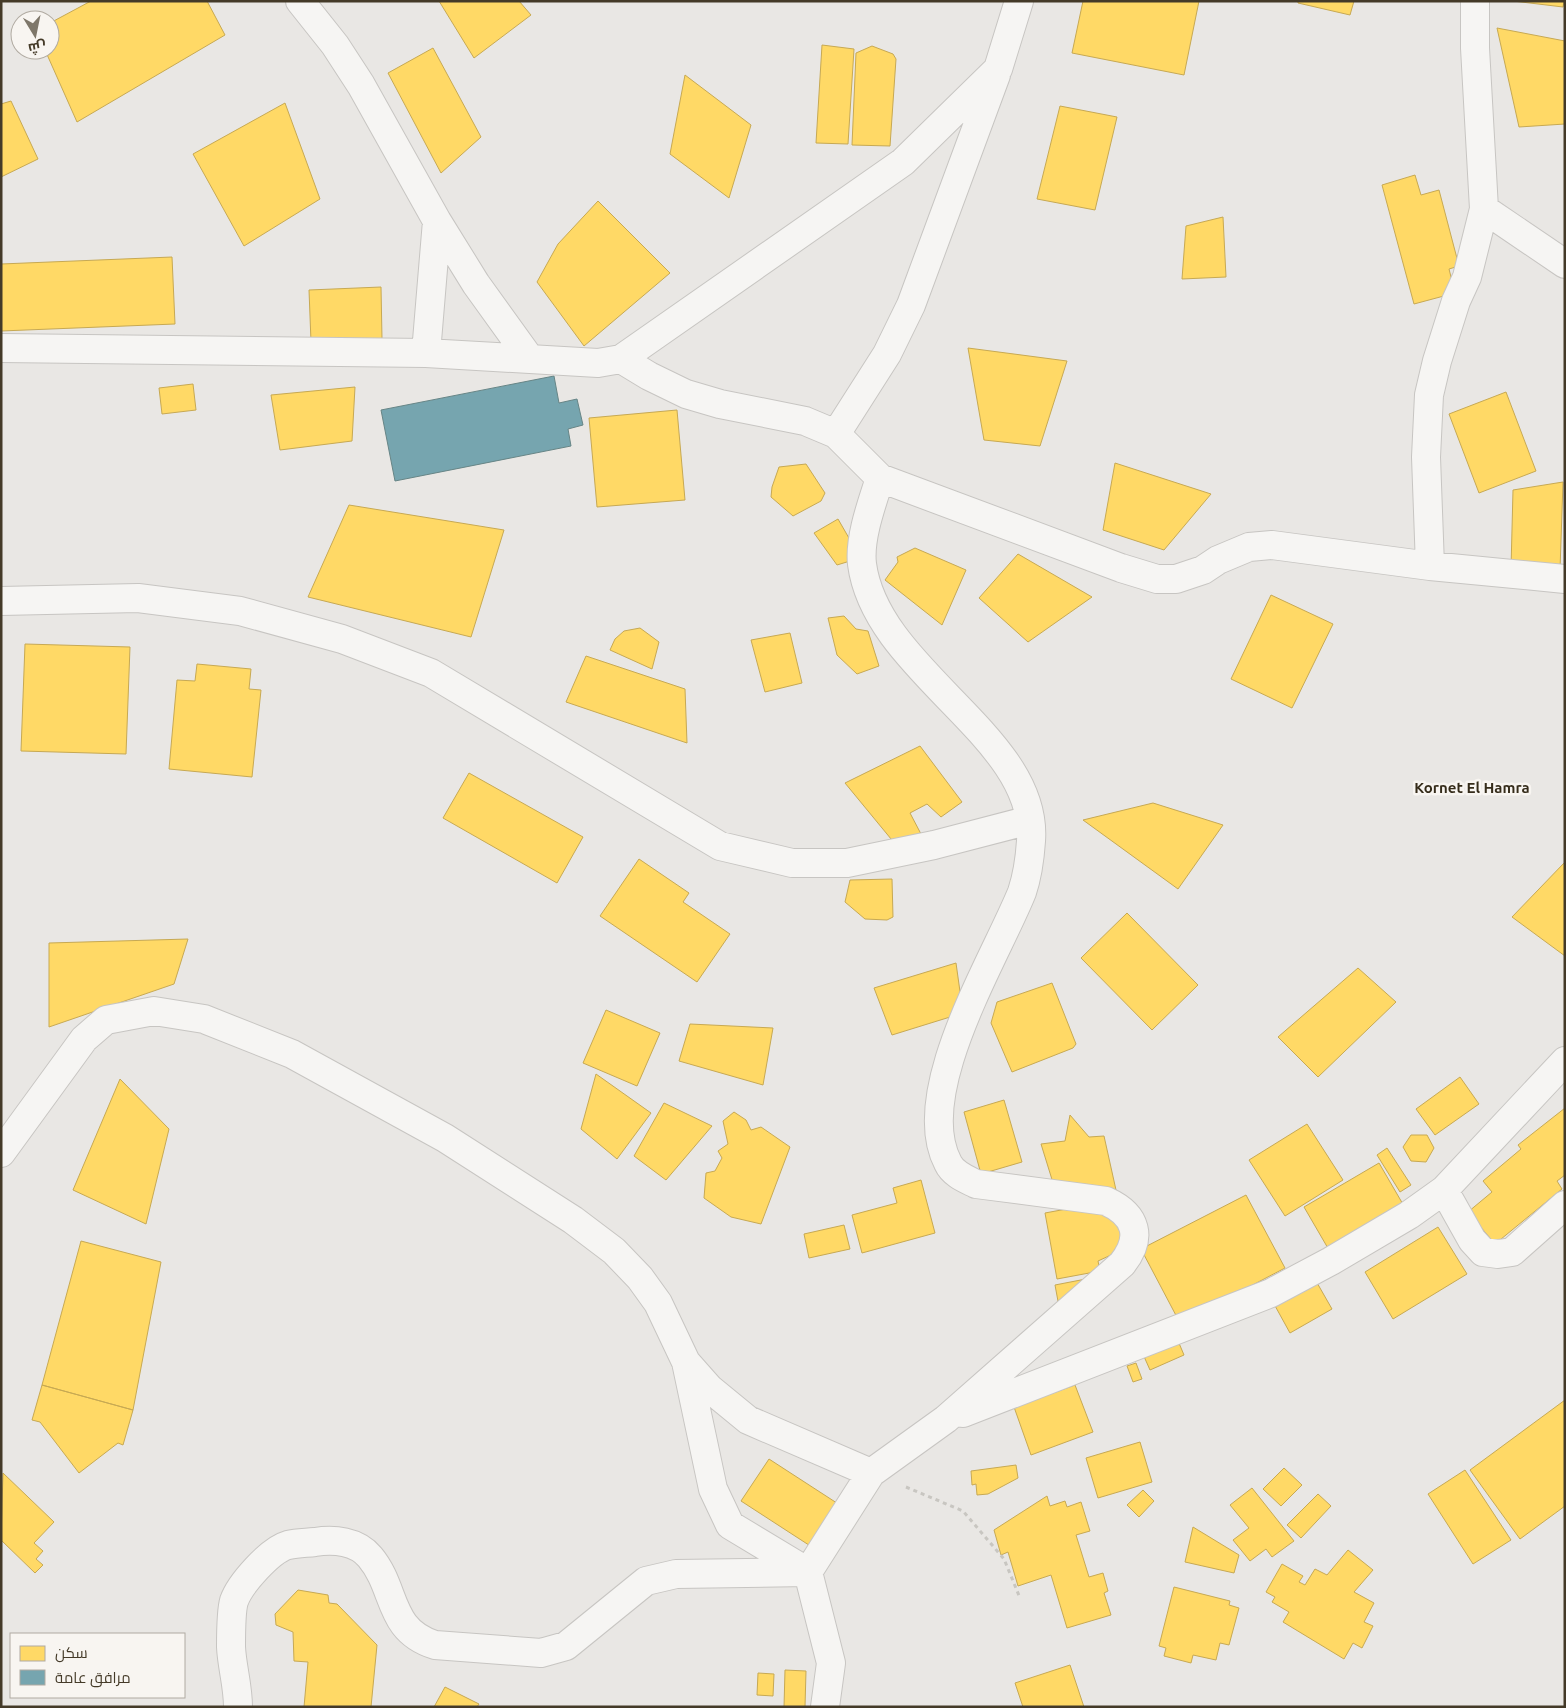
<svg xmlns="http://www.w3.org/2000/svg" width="1566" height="1708" viewBox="0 0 1566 1708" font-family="Ubuntu,Cairo,sans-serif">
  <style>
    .homes { fill: #ffd966; stroke: #c7a953 }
    .public { fill: #76a5af; stroke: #678586 }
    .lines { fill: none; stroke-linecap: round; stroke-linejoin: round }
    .minor-casing { stroke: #c7c5c2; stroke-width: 30 }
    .path { stroke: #c8c6c1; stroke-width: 3; stroke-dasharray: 4 4; stroke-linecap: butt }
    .minor { stroke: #f6f5f3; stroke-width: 28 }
    .labels { text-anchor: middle; stroke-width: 5; stroke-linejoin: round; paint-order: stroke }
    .quarter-label { font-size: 15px; font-weight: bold; fill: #352c1a; stroke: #f8f5f1 }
  </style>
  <rect width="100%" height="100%" fill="#e9e7e4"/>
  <path class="homes" d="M91 1H207L225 35 77 122 45 50H50V23Z
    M439 1H519L531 15 474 58Z
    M1083 1H1199L1184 75 1072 53Z
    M1298 1H1354L1350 15 1298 3Z
    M1513 1H1564L1563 7Z
    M1497 28 1565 41V124L1519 127Z
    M822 45 854 49 848 144 816 143Z
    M872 46 893 54 896 59 890 146 852 145 856 53Z
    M433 48 481 137 441 173 388 73Z
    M685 75 751 125 729 198 670 154Z
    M11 101 38 159 1 177V104Z
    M285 103 320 199 244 246 193 154Z
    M1060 106 1117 117 1095 210 1037 199Z
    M1415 175 1421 195 1439 190 1459 266 1449 269 1455 293 1414 304 1382 185Z
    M598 201 670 273 584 346 537 282 558 244Z
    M1223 217 1226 277 1182 279 1186 226Z
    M172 257 175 324 1 331V264Z
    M381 287 382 339 311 342 309 290Z
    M968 348 1067 361 1040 446 984 440Z
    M193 384 196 410 162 414 159 388Z
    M355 387 352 441 280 450 271 395Z
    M1506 392 1536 471 1479 493 1449 414Z
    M677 410 685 500 597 507 589 418Z
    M1115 463 1211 494 1164 550 1103 530Z
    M806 464 825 493 821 501 793 516 771 497 772 487 779 467Z
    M1563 482 1560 570 1511 569 1513 490Z
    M349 505 504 530 471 637 308 597Z
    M838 519 857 552 850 561 837 565 814 533Z
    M915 548 966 570 942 625 885 580 898 562 897 557Z
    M1018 554 1092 597 1028 642 979 598Z
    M1271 595 1333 624 1292 708 1231 679Z
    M844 616 856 629 868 631 879 666 857 674 837 655 828 618Z
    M640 628 659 642 652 669 610 650 615 639 624 631Z
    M790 633 802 683 765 692 751 640Z
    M25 644 130 647 126 754 21 751Z
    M586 656 685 689 687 743 566 702Z
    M197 664 251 669 249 689 261 690 252 777 169 769 177 680 195 681Z
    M920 746 962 802 941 817 927 804 910 813 921 834 896 845 845 783Z
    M469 773 583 837 557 883 443 818Z
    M1153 803 1223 825 1178 889 1083 820Z
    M639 859 689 893 683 902 730 934 697 982 600 916Z
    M1565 862V956L1512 917Z
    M892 879 893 917 887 920 865 919 845 902 850 880Z
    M1127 913 1198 985 1152 1030 1081 958Z
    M188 939 174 984 49 1027V943Z
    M956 963 963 1013 892 1035 874 988Z
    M1358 968 1396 1002 1318 1077 1278 1037Z
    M1052 983 1076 1044 1073 1048 1012 1072 991 1023 997 1002Z
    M606 1010 660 1033 637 1086 583 1063Z
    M690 1024 773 1028 763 1085 679 1061Z
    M596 1074 651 1113 617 1159 581 1129Z
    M1460 1077 1479 1104 1435 1135 1416 1109Z
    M120 1079 169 1129 146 1224 73 1190Z
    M1004 1100 1022 1162 981 1174 964 1112Z
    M664 1103 712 1126 666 1180 634 1156Z
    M1565 1108V1175L1557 1181 1562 1189 1495 1244 1468 1212 1492 1192 1483 1181 1521 1149 1518 1145Z
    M734 1112 746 1120 751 1130 761 1127 790 1147 761 1224 731 1217 704 1198 706 1173 715 1171 722 1158 718 1151 728 1144 723 1121Z
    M1070 1115 1089 1137 1104 1136 1116 1190 1054 1186 1041 1144 1065 1141Z
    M1307 1124 1343 1180 1285 1216 1249 1160Z
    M1411 1135H1427L1434 1148 1426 1162 1411 1161 1403 1147Z
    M1387 1148 1411 1185 1400 1192 1377 1155Z
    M1379 1163 1404 1206 1329 1250 1304 1207Z
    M921 1180 935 1233 862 1253 852 1215 897 1203 893 1188Z
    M1246 1195 1285 1268 1180 1323 1141 1249Z
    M1088 1205 1116 1217 1121 1226V1238L1117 1249 1111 1255 1098 1261 1100 1271 1057 1279 1045 1213Z
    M844 1225 850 1249 809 1258 804 1234Z
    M1438 1227 1467 1274 1393 1319 1365 1272Z
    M81 1241 161 1262 133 1410 42 1385Z
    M1091 1278 1060 1312 1055 1285Z
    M1316 1281 1332 1309 1290 1333 1274 1304Z
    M1176 1336 1184 1355 1150 1370 1142 1352Z
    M1136 1363 1142 1379 1133 1382 1127 1366Z
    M42 1385 133 1410 123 1445 118 1443 79 1473 40 1422 32 1420Z
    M1075 1385 1093 1432 1031 1455 1014 1407Z
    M1565 1400V1506L1520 1539 1470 1470Z
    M1140 1442 1152 1482 1098 1498 1086 1458Z
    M769 1459 843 1507 815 1549 741 1501Z
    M1016 1465 1018 1478 988 1494 977 1495 976 1484 972 1485 971 1471Z
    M1284 1468 1302 1485 1281 1506 1263 1489Z
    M1465 1470 1511 1540 1473 1564 1428 1494Z
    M3 1473 54 1522 34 1543 43 1551 36 1559 43 1565 35 1573 1 1540Z
    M1252 1488 1294 1541 1272 1557 1266 1549 1250 1561 1233 1540 1249 1528 1230 1505Z
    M1143 1490 1154 1501 1139 1517 1127 1505Z
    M1318 1494 1331 1506 1301 1538 1287 1525Z
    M1047 1496 1050 1506 1065 1501 1067 1507 1081 1502 1090 1531 1076 1535 1089 1577 1103 1573 1108 1591 1104 1593 1111 1615 1067 1628 1051 1575 1018 1586 1008 1552 1001 1555 994 1530Z
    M1193 1527 1239 1555 1234 1573 1185 1562Z
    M1348 1550 1373 1570 1354 1592 1374 1603 1364 1622 1373 1626 1362 1648 1353 1643 1344 1659 1283 1622 1289 1612 1272 1602 1275 1597 1266 1592 1282 1564 1303 1576 1299 1582 1305 1585 1315 1569 1327 1575Z
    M1174 1587 1230 1601 1229 1605 1239 1608 1229 1645 1220 1643 1216 1660 1193 1655 1191 1663 1164 1656 1166 1648 1159 1646Z
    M298 1590 328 1595 329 1603 337 1604 377 1645 371 1707H304L308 1662 294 1661 293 1632 276 1625 275 1614Z
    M1070 1665 1084 1707H1023L1015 1683Z
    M785 1670 806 1671 805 1707H784Z
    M758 1673 774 1674 773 1696 757 1695Z
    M445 1687 479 1704 477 1707H434Z"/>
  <path class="public" d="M554 376 559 403 577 399 583 425 568 429 571 446 395 481 381 410Z"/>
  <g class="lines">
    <g class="minor-casing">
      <path id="minor" d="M300 1 335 45 361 85 437 221 476 284 530 359
        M1475 1V48L1484 209
        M1 348 426 353 598 363 621 359 903 162 998 69 1019 1
        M426 353 437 221
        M621 359 649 376 686 394 720 404 805 421 836 434 880 478 1121 568 1157 579H1176L1203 570 1218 560 1249 547 1272 545 1430 566 1565 579
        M836 434 887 354 911 305 996 75
        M1430 566 1426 457 1429 395 1437 361 1456 301 1467 277 1484 209 1565 264
        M1 601 138 598 240 611 342 639 431 673 720 846 792 863H847L934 845 1030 820
        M1 1153 84 1039 106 1020 154 1011 204 1019 292 1054 445 1138 573 1220 614 1251 640 1278 658 1303 686 1362 709 1388 748 1420 871 1473
        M1444 1190 1472 1240 1483 1252 1498 1254 1512 1252 1565 1205
        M686 1362 713 1489 730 1525 808 1572 871 1473 946 1419 1122 1264C1143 1238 1137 1215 1106 1201L976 1184C966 1179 953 1174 948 1163 911 1093 995 959 1022 892 1027 877 1030 856 1031 841 1039 737 876 672 862 564 859 538 872 503 880 478
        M963 1413 1271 1293 1331 1261 1409 1215 1444 1190 1565 1061
        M238 1707C238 1686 232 1667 231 1647 231 1636 231 1611 234 1601 240 1584 270 1550 288 1545 297 1543 306 1543 315 1542 334 1539 357 1541 370 1557 397 1589 387 1630 435 1645L541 1653 566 1646 646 1581 676 1574 808 1572 831 1663 825 1707"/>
    </g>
    <path class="path" d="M906 1487 963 1511 1004 1559 1020 1598"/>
    <use href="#minor" class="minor"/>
  </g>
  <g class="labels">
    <g class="quarter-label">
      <text x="1472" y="793">Kornet El Hamra</text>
    </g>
  </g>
  <rect width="1566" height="1708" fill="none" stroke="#443a28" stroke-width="5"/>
  <rect x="10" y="1633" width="175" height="65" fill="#f8f5f1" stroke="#b0aaa1"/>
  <rect x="20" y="1646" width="25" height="15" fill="#ffd966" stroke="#b0aaa1"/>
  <text x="55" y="1658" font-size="15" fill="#443a28">سكن</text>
  <rect x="20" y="1670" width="25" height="15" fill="#76a5af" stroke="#b0aaa1"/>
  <text x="55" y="1683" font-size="15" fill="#443a28">مرافق عامة</text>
  <g transform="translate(35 35) rotate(170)"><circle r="24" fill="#f8f5f1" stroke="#b0aaa1"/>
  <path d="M0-4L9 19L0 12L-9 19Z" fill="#7e776a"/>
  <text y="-8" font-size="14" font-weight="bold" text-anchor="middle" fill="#443a28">ش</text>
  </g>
</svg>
